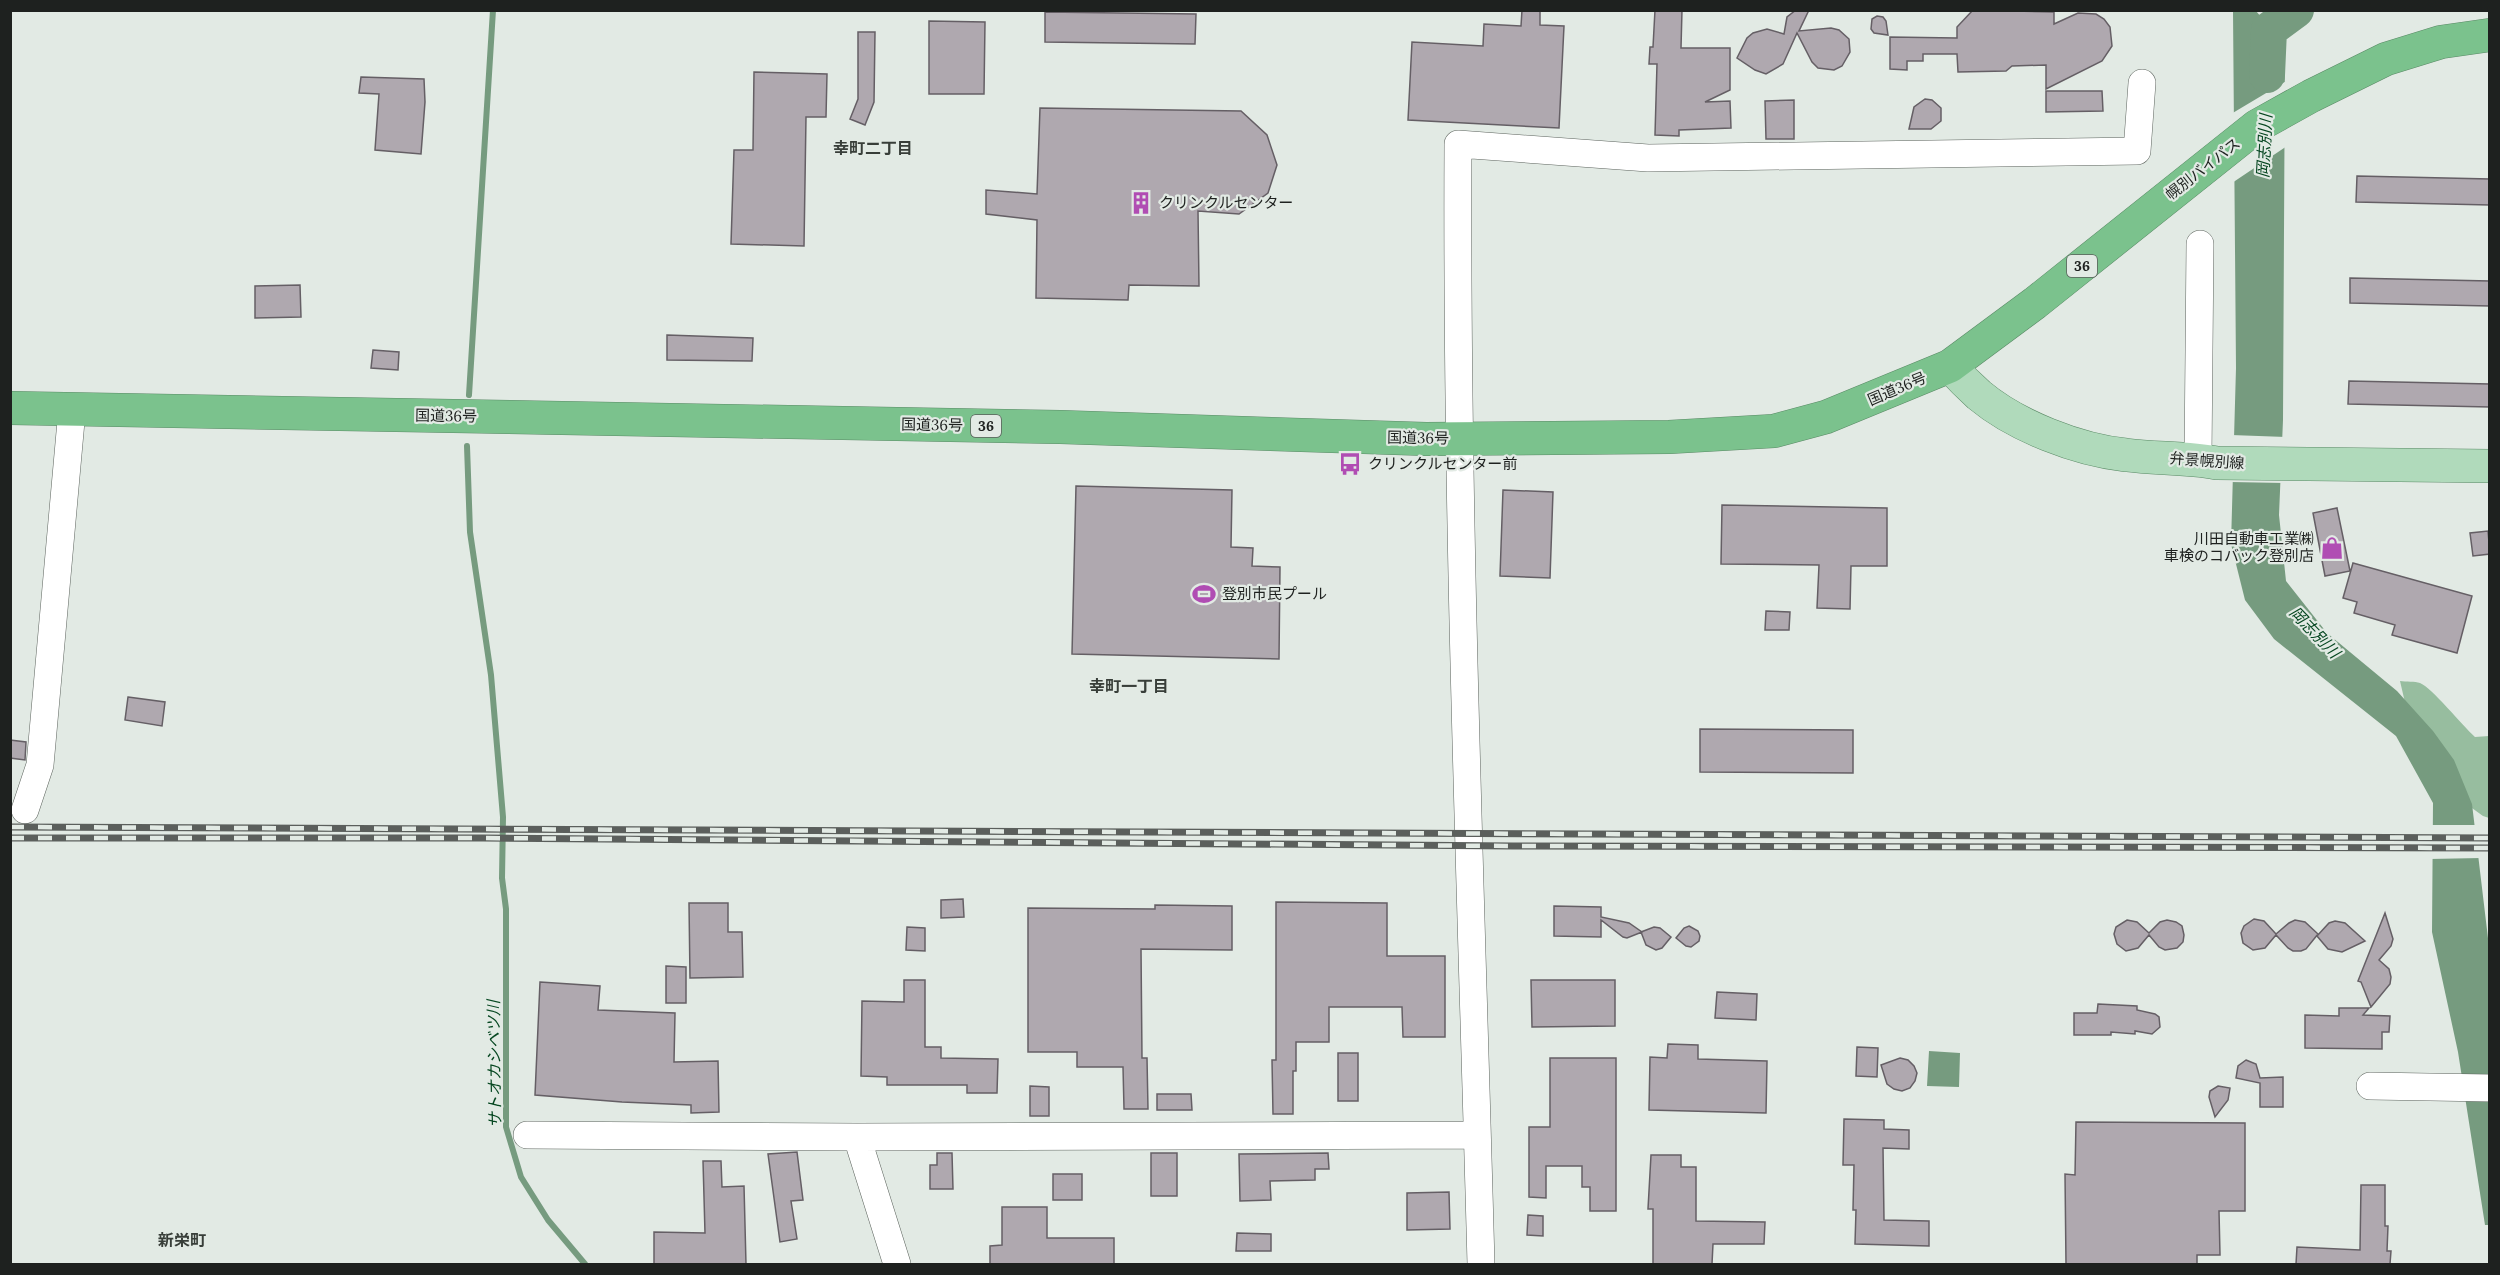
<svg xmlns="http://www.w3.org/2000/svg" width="2500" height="1275" viewBox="0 0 2500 1275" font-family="Lora,'Noto Sans JP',serif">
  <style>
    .forest { fill: #97bd9f }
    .water { fill: #769b7f }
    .pier { fill: #e2eae4 }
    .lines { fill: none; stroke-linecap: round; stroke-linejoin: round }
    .stream { stroke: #769b7f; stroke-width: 6 }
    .river { stroke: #769b7f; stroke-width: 36 }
    .building { fill: #afa8af; stroke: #655f65; stroke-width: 1.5 }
    .minor-casing { stroke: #5d645e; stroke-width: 28 }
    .major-casing { stroke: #5a8a66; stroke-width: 34 }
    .highway-casing { stroke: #5a8a66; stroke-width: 34 }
    .minor { stroke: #fff; stroke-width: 27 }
    .major { stroke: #b0dabb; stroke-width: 33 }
    .highway { stroke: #7bc28d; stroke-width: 33 }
    .rail-casing { stroke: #5b5f5c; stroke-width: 7 }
    .rail { stroke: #e2eae4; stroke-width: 4.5; stroke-dasharray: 14; stroke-linecap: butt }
    .labels { text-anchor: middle; stroke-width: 4.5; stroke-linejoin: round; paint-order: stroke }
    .shield { fill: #e2eae4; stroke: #595d5a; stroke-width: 1.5 }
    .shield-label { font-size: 14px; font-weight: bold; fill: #1e211f }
    .street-label { font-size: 15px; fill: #1e211f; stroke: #e2eae4 }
    .poi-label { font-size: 15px; fill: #1e211f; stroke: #e2eae4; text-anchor: start }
    .water-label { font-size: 16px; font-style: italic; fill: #064721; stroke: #e2eae4 }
    .neighbourhood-label { font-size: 16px; font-weight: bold; fill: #383e39; stroke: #e2eae4 }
  </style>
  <rect width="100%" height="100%" fill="#e2eae4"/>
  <path class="forest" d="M2400 681C2406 682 2415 681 2420 683 2431 687 2463 726 2475 737L2489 736V818L2483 816 2465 803 2407 711Z"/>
  <path class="water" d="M2233 11H2256L2285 45 2283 420 2279 515 2286 581 2327 633 2397 691 2433 731 2454 760 2472 804 2490 955 2489 1225H2485L2458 1052 2432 932 2433 803 2396 736 2274 639 2245 600 2231 544 2236 368Z
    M1929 1051 1960 1053 1959 1087 1927 1086Z"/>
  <path class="pier" d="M2288 80 2287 146 2232 183 2231 114Z
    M2231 435 2286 437 2284 483 2230 482Z
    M2430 825H2478L2481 858 2429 859Z"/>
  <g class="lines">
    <path class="stream" d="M469 395 493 10
      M467 446 470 532 491 675 503 817 502 878 506 909V1127L521 1177 548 1220 585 1264"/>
    <path class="river" d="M2267 75 2269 30 2296 10"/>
  </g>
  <path class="building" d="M1522 10H1540V25L1564 26 1559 128 1408 120 1412 42 1483 46 1484 24 1521 26Z
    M1655 10H1682L1681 48H1730V90L1705 102 1730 101 1731 128 1679 130V136L1655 135 1657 64H1649L1650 47H1653Z
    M1796 10H1809L1799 31 1831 28 1839 30 1849 39 1850 52 1842 66 1834 70 1818 68 1812 62 1797 33 1783 64 1766 74 1755 70 1737 58 1747 38 1753 33 1767 29 1784 34 1787 17Z
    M1973 10 2054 12V24L2078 13 2096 14 2104 19 2110 27 2112 46 2102 61 2046 89V65L2012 66 2006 71 1958 72 1957 54H1923V61H1907V70L1890 69V37L1957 38V27Z
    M1045 12 1196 14 1195 44 1045 42Z
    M1877 16 1883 17 1886 21 1888 35 1874 33 1871 29 1872 19Z
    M929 21 985 22 984 94H929Z
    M858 32H875L874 102 865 125 850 119 858 99Z
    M754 72 827 74 826 117H806L804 246 731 244 734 150H753Z
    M361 77 424 79 425 102 421 154 375 150 379 94 359 93Z
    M2046 91H2102L2103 111 2046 112Z
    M1925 99 1932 100 1941 108V121L1931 129H1909L1914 107Z
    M1794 100V139H1766L1765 101Z
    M1040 108 1241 111 1267 135 1277 165 1268 193 1239 214 1198 211 1199 286 1129 285 1128 300 1036 298 1037 220 986 214V190L1037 194Z
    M2357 176 2490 179V205L2356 202Z
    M2350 278 2490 281V306L2350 303Z
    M300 285 301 317 255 318V286Z
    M667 335 753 338 752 361 667 360Z
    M373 350 399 352 398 370 371 368Z
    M2349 381 2490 384V407L2348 404Z
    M1076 486 1232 490 1231 547 1253 548 1252 566 1280 567 1279 659 1072 654Z
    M1503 490 1553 492 1550 578 1500 576Z
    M1722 505 1887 508V566H1851L1850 609 1817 608 1819 565 1721 564Z
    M2337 508 2350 571 2325 576 2313 513Z
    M2488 531 2490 554 2473 556 2470 533Z
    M2353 563 2472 596 2457 653 2392 635 2395 625 2354 613 2357 602 2343 598Z
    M1766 611 1790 612 1789 630H1765Z
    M128 697 165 702 162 726 125 720Z
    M1700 729 1853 730V773L1700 772Z
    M10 740 26 742 25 760 10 758Z
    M963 899 964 917 941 918V900Z
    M1276 902 1387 903V956H1445V1037H1403L1402 1007H1329V1042H1296V1071H1293V1114H1273L1272 1060H1276Z
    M689 903H728V932H742L743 977 690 978Z
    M1155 905 1232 906V950L1141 949 1142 1058H1147L1148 1109H1124L1123 1067H1077V1052H1028V908L1155 909Z
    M1554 906 1601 907V917L1629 923 1642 932 1627 938 1623 937 1601 920V937L1554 936Z
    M2385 913 2393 939 2391 946 2379 960 2389 969 2391 977 2390 984 2371 1007 2361 982 2358 981Z
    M2254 919 2264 921 2276 934 2289 923 2295 920 2305 922 2318 934 2306 949 2301 951H2293L2288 948 2276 935 2265 948 2253 950 2243 943 2241 933 2244 926Z
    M2127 920 2137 922 2149 933 2160 922 2167 920 2176 922 2182 926 2184 935 2183 942 2177 948 2165 950 2159 947 2149 935 2138 948 2126 951 2117 944 2114 934 2116 927Z
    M2335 921 2345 923 2365 941 2342 952 2328 949 2317 936 2329 923Z
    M1689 926 1698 931 1700 936 1699 941 1691 947 1686 946 1676 938 1684 928Z
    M907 927 925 928V951L906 950Z
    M1654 927 1660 928 1671 937 1662 948 1656 950 1646 945 1641 932Z
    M666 966 686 967V1003H666Z
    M904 980H925V1047H941V1058L998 1059 997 1093H967V1085H887V1077L861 1076 862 1001 904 1002Z
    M1531 980H1615V1026L1532 1027Z
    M540 982 600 986 598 1010 675 1013 674 1062 718 1061 719 1112 691 1113V1105L622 1102 535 1095Z
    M1717 992 1757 994 1756 1020 1715 1018Z
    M2098 1004 2137 1006V1010L2155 1014 2159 1017 2160 1027 2152 1034 2135 1031V1034L2111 1032V1035H2074V1013H2097Z
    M2339 1008H2369L2363 1015 2390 1016 2389 1032H2382V1049L2305 1048V1015L2339 1016Z
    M1668 1044 1698 1045V1059L1767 1061 1766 1113 1649 1110 1650 1057 1667 1058Z
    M1857 1047 1878 1048 1877 1077 1856 1076Z
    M1338 1053H1358V1101H1338Z
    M1550 1058H1616V1211H1590V1187H1582V1166H1546V1198L1529 1197V1127H1550Z
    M1900 1058 1908 1060 1914 1066 1917 1073 1915 1081 1910 1088 1902 1091 1894 1089 1887 1084 1881 1065Z
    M2246 1060 2256 1064 2260 1078 2283 1077V1107H2260V1083L2236 1078 2238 1066Z
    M1030 1086 1049 1087V1116H1030Z
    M2218 1086 2230 1088 2228 1100 2215 1117 2209 1097 2210 1091Z
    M1157 1094H1191L1192 1110H1157Z
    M1844 1119 1884 1120V1129L1909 1130V1149L1883 1148 1884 1220 1929 1221V1246L1855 1244 1856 1210H1853L1854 1165H1843Z
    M2076 1122 2245 1123V1211H2219L2220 1255H2197V1264H2066L2065 1174 2075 1175Z
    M797 1152 803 1200 791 1201 797 1239 780 1242 768 1154Z
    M937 1153H952L953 1189H930V1165H937Z
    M1151 1153H1177V1196H1151Z
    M1328 1153 1329 1169H1315V1180L1270 1181 1271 1200 1240 1201 1239 1154Z
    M1651 1155H1681V1167H1696V1221L1765 1222 1764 1244H1713L1712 1264H1653V1209H1648Z
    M703 1161H721L722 1187 744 1186 746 1264H654V1232L705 1233Z
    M1053 1174H1082V1200H1053Z
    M2361 1185H2385V1226H2388L2387 1251H2391L2390 1264H2296L2297 1247 2360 1250Z
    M1449 1192 1450 1229 1407 1230V1193Z
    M1002 1207H1047V1238H1114V1264H990V1246L1002 1245Z
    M1528 1215 1543 1216V1236L1527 1235Z
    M1237 1233 1271 1234V1251H1236Z"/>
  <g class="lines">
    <g class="minor-casing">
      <path id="minor" d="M2198 459 2200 244
        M25 810 40 765 72 410
        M2370 1086 2490 1088
        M527 1135 857 1137 1477 1135
        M857 1137 897 1264
        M1481 1264C1471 891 1456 518 1458 144L1648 158 2137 151 2142 83"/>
    </g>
    <g class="major-casing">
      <path id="major" d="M1950 366C1959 376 1969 386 1979 395 2016 426 2078 450 2126 455 2156 459 2187 457 2217 463L2490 466"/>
    </g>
    <g class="highway-casing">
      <path id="highway" d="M10 408 1060 427 1426 439 1669 437 1774 431 1826 417 1950 366 2035 303 2257 126 2311 96 2386 59 2441 42 2490 35"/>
    </g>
    <use href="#minor" class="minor"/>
    <use href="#major" class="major"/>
    <use href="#highway" class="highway"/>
    <g class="rail-casing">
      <path id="rail" d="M10 827 2490 838
        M10 838H483L1513 846 2490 848"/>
    </g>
    <use href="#rail" class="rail"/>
  </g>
  <defs>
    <g id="building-bare" transform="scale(1.8)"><path d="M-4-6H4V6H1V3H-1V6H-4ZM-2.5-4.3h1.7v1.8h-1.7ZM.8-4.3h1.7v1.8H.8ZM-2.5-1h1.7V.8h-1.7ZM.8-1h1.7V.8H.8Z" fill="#b04db3" stroke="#e2eae4" stroke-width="2.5" paint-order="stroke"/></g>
    <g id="bus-bare" transform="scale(1.8)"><path d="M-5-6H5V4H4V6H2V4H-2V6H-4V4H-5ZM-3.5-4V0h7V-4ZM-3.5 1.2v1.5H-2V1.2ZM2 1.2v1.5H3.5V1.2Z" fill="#b04db3" stroke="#e2eae4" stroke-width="2.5" paint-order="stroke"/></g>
    <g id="shop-bare" transform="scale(1.8)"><path d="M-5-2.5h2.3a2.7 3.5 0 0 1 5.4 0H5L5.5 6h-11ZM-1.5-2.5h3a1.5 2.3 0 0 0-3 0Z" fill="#b04db3" stroke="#e2eae4" stroke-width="2.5" paint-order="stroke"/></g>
    <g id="stadium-bare" transform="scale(1.8)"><path d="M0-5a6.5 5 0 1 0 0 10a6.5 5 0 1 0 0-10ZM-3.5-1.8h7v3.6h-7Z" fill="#b04db3" stroke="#e2eae4" stroke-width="2.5" paint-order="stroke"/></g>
  </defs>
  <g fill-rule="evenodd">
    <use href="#building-bare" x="1141" y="203"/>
    <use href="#bus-bare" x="1350" y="464"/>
    <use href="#shop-bare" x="2332" y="548"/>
    <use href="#stadium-bare" x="1204" y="594"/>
  </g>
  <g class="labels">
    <g class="shield">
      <rect x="2067" y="255" width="30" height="22" rx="4.5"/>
      <rect x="971" y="415" width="30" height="22" rx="4.5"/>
    </g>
    <g class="shield-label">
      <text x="2082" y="271">36</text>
      <text x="986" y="431">36</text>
    </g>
    <g class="street-label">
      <text transform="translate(2203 169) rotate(-38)" y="5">幌別バイパス</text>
      <text transform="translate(1897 389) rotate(-23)" y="5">国道36号</text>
      <text transform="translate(446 416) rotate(1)" y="5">国道36号</text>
      <text transform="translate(932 425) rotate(1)" y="5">国道36号</text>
      <text transform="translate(1418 438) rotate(1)" y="5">国道36号</text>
      <text transform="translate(2207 461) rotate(4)" y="5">弁景幌別線</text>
    </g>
    <g class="poi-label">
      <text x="1159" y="208">クリンクルセンター</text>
      <text x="1368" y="469">クリンクルセンター前</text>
      <text x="2314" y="544" text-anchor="end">川田自動車工業㈱<tspan x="2314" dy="17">車検のコバック登別店</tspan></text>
      <text x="1222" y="599">登別市民プール</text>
    </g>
    <g class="water-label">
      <text transform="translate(2264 146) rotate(-87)" y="6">岡志別川</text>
      <text transform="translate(2315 632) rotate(46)" y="6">岡志別川</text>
      <text transform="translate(494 1064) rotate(-91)" y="6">サトオカシベツ川</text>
    </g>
    <g class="neighbourhood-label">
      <text x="873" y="154">幸町二丁目</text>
      <text x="1129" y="692">幸町一丁目</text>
      <text x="182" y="1246">新栄町</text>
    </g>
  </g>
  <rect width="2500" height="1275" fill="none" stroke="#1e211f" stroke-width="24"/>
</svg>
